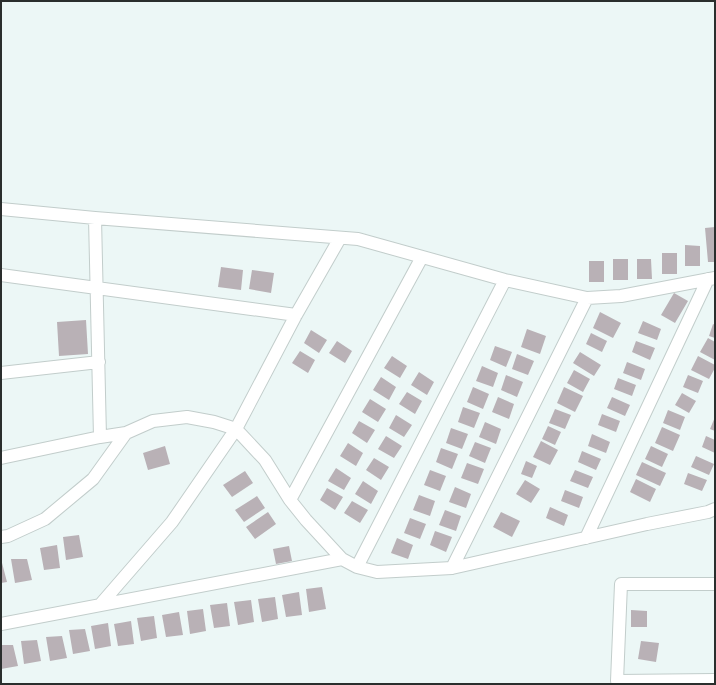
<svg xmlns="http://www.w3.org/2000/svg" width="716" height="685" viewBox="0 0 716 685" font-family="Karla,sans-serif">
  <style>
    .building { fill: #b9b1b6 }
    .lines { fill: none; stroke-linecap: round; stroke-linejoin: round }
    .street-casing { stroke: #c2cdcb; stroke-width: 14 }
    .street { stroke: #fff; stroke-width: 12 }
  </style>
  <rect width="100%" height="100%" fill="#ecf7f6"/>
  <path class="building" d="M715 227V262H708L705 228Z
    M685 245 700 246V266H685Z
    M662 253H677V274H662Z
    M613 259H628V280H613Z
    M637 259H651L652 279H637Z
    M589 261H604V282H589Z
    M221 267 243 270 241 290 218 287Z
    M252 270 274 273 271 293 249 289Z
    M674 293 688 301 675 323 661 315Z
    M600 312 621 323 613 338 593 328Z
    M86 320 88 354 59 356 57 322Z
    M643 321 661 329 657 340 638 333Z
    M713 324 715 325V338L709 336Z
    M527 329 546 336 540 354 521 347Z
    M311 330 327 340 319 353 304 343Z
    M591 333 607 341 602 352 586 344Z
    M708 338 715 342V360L700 352Z
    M337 341 352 351 345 363 329 353Z
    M636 341 655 348 650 360 632 352Z
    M495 346 512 352 506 367 490 360Z
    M300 351 315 360 308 373 292 363Z
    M580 352 601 365 594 376 573 363Z
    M517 354 534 361 528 375 512 369Z
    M392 356 407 366 400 378 384 368Z
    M698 356 715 365V368L709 379 691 370Z
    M627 362 645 369 641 380 623 373Z
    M482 366 498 373 493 387 476 381Z
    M574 370 590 379 583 392 567 383Z
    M419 372 434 382 427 395 411 385Z
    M506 375 523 382 517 397 501 390Z
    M688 375 703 381 698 393 683 387Z
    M381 377 396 387 389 400 373 390Z
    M618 378 636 385 632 396 614 389Z
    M473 387 489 394 483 409 467 402Z
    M564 387 583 396 575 412 557 403Z
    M407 392 422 401 415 414 399 404Z
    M682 393 696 401 689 413 675 405Z
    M498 397 514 404 509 419 492 412Z
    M612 397 630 405 625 416 607 408Z
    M370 399 386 409 378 422 362 412Z
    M463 407 480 413 474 428 458 422Z
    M555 409 571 415 565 429 549 423Z
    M668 410 685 417 680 430 663 423Z
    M602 414 620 421 616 432 598 425Z
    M396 415 412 425 404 437 389 428Z
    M715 417V431L710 429Z
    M359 421 375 430 367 443 352 433Z
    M485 422 501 429 496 444 479 437Z
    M548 426 561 432 555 445 542 439Z
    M662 427 680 435 673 451 655 443Z
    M451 428 468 434 462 449 446 443Z
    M592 434 610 442 606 453 588 446Z
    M386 436 402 446 394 458 378 449Z
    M706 436 715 440V453L702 447Z
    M541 441 558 450 550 465 533 457Z
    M475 442 491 448 485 463 469 456Z
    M348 443 363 453 356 466 340 456Z
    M165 446 170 464 148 470 143 453Z
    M651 446 668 454 662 467 645 459Z
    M441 448 458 454 452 469 436 462Z
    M582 451 601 459 596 470 578 462Z
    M696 456 714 464 709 475 691 467Z
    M374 458 389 467 381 480 366 470Z
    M526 461 537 466 532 478 521 474Z
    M642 462 666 473 660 486 636 475Z
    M467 463 484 469 478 484 461 478Z
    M336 468 351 478 344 490 328 481Z
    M430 470 446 476 440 491 424 485Z
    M575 470 593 477 588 488 570 481Z
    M245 471 253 483 232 497 223 485Z
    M688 473 707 480 702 491 684 484Z
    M636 479 656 489 650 502 630 492Z
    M525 480 540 489 531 503 516 494Z
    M363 481 378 491 371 504 355 494Z
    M455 487 471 494 466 508 449 502Z
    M327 488 343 497 335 510 320 500Z
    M565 490 583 497 579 508 561 501Z
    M419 495 435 501 430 516 413 510Z
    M257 496 265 508 244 522 235 510Z
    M352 501 368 510 360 523 344 513Z
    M550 507 568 515 564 526 546 518Z
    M445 510 461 516 456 531 439 525Z
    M268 512 276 524 255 539 246 527Z
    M501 512 520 521 512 537 493 527Z
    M410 518 426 524 420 539 404 533Z
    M435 531 452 537 446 552 430 545Z
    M79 535 83 557 66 560 63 537Z
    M397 538 413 545 408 559 391 553Z
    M57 545 60 568 44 570 40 548Z
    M289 546 292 561 276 564 273 549Z
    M1 559 7 582 1 583Z
    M11 559H27L32 580 15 583Z
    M322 587 326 609 309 612 306 589Z
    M299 592 302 615 286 617 282 595Z
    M275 597 278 619 262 622 258 599Z
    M251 600 254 622 238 625 234 602Z
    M227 603 230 626 214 628 210 605Z
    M203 609 206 631 190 634 187 611Z
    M631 610 647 611V627H631Z
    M179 612 183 635 166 637 162 615Z
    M154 616 157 638 141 641 137 618Z
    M131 621 134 644 118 646 114 624Z
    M108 623 111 646 95 649 91 626Z
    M85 629 90 651 73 654 69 630Z
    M62 636 67 658 50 661 46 637Z
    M37 640 41 661 24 664 21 641Z
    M641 641 659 643 656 662 638 659Z
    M1 645H13L18 666 1 669Z"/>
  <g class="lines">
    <g class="street-casing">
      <path id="street" d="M1 209 95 218 358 239 505 280 587 298 621 296 715 278
        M95 218 100 437
        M1 275 296 315
        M1 373 99 362
        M1 458 100 437 126 433
        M290 500 422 257
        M1 537 8 536 45 519 93 479 126 433 153 421 187 417 214 422 236 429 265 460 290 500 306 520 342 559 357 567 377 572 452 568 647 524 708 512 715 509
        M586 538 708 279
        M357 567 505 280
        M452 568 587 298
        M715 584H621L617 681 715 680
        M100 605 172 522 236 429 296 315 340 238
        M1 624 342 559"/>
    </g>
    <use href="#street" class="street"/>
  </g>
  <rect width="716" height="685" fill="none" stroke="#2a2e2d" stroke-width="4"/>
</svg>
